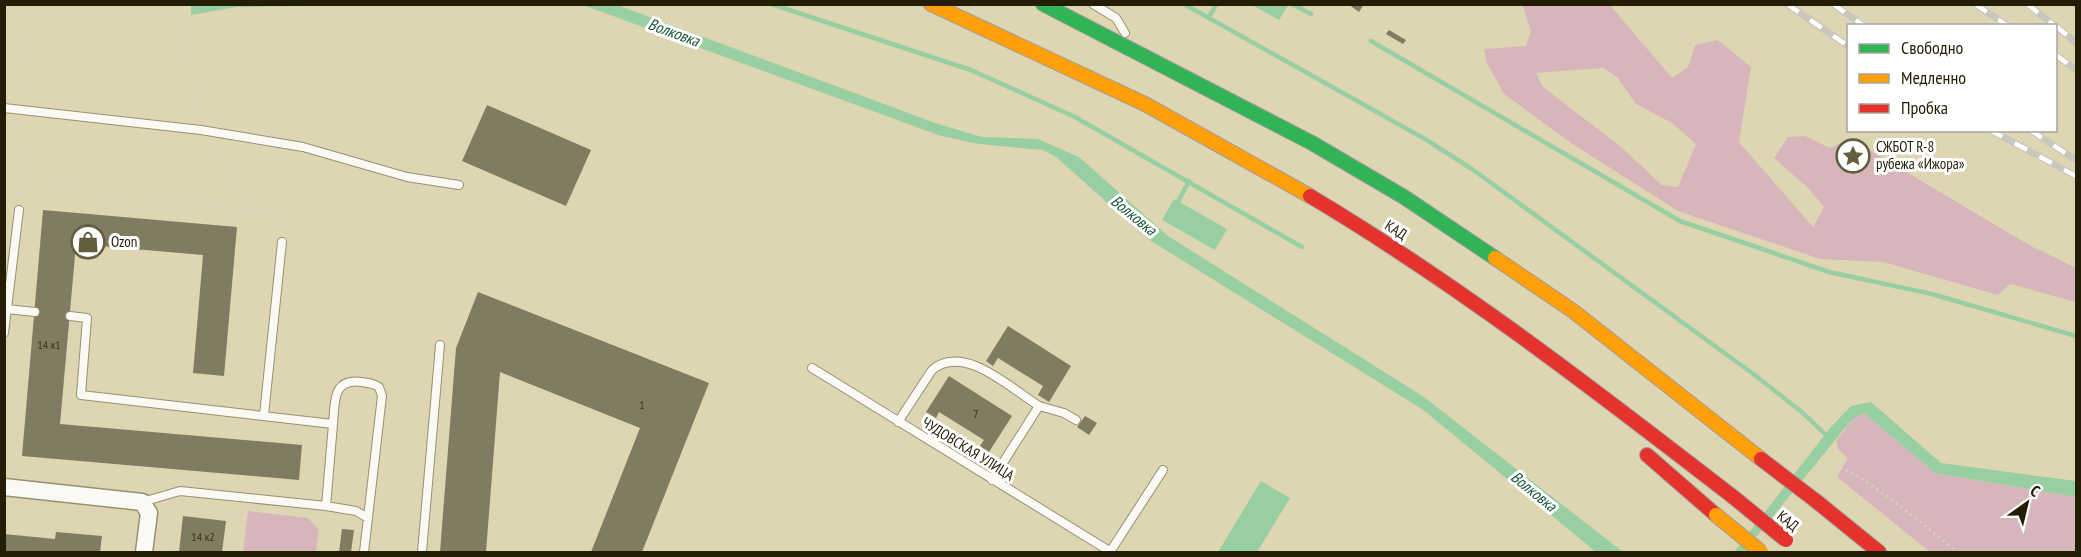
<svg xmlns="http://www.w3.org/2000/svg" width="2081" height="557" viewBox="0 0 2081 557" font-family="'PT Sans Narrow',sans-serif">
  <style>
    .green { fill: #d7b6bb; fill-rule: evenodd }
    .water { fill: #97cea2 }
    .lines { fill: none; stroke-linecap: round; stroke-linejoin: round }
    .stream { stroke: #97cea2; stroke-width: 4.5 }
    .building { fill: #807b61 }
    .lane-casing { stroke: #969074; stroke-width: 10 }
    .street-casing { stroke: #969074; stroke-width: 19 }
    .fast-casing { stroke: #9f9c99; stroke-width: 16 }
    .slow-casing { stroke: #9f9c99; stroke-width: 16 }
    .jam-casing { stroke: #9f9c99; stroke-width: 16 }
    .path { stroke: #d6d3c7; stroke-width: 3; stroke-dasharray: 1.5 4.5; stroke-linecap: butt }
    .lane { stroke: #faf9f3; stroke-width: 8 }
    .street { stroke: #faf9f3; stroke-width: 16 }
    .fast { stroke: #30b455; stroke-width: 14 }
    .slow { stroke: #ff9f0a; stroke-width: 14 }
    .jam { stroke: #e5322d; stroke-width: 14 }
    .rail-casing { stroke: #c9c7bc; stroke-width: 7 }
    .rail { stroke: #fff; stroke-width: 4.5; stroke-dasharray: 14; stroke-linecap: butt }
    .slow-bridge-casing { stroke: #9f9c99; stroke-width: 16; stroke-linecap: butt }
    .jam-bridge-casing { stroke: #9f9c99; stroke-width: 16; stroke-linecap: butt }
    .slow-bridge { stroke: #ff9f0a; stroke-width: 14 }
    .jam-bridge { stroke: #e5322d; stroke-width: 14 }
    .labels { text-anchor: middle; stroke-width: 6; stroke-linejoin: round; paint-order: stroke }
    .number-label { font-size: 12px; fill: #3a341b }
    .poi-label { font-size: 15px; fill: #221d04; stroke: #fff; text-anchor: start }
    .street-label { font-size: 15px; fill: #221d04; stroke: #fff }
    .water-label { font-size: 16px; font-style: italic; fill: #145335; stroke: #fff }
  </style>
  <rect width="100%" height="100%" fill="#ded6b2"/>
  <path class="green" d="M1522 4 1610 5 1672 78 1688 67 1695 45 1718 40 1751 67 1739 142 1813 227 1824 207 1809 189 1774 158 1788 137 1805 136 1830 148 1851 139 2029 245 2076 268V302L2010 284 1998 295 1883 262 1820 259 1678 211 1571 143 1504 94 1487 63 1484 49 1526 46 1531 31ZM1603 68 1617 77 1636 104 1672 123 1696 144 1678 187 1662 185 1620 146 1543 87 1536 73Z
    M1864 413 1935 473 2076 497V552H1930L1837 477 1848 458 1838 449 1836 441 1855 417Z
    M248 511 308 518 319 530 316 552H243Z"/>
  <path class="water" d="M191 5 192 4 386 5 237 7 191 15Z
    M583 5H617L938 124 982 137 1038 139 1079 157 1168 236 1424 397 1623 552H1596L1422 409 1148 239 1056 157 1043 150 979 144 941 136Z
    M1252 5H1288L1279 20Z
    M1174 199 1227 229 1215 250 1162 220Z
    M1871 402 1941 463 2076 481V497L1935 473 1864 413 1855 417 1845 428 1744 552H1734L1830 428 1851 406Z
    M1261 481 1290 498 1257 552H1218Z"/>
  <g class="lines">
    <path class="stream" d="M771 4 971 70 1075 117 1302 247
      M1184 4 1425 139 1472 169 1756 376 1804 414 1829 438
      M1292 4 1311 14
      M1208 18 1217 4
      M1371 41 1680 221 1829 272 1932 294 2076 336
      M1178 202 1189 181"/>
  </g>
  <path class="building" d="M1348 4H1364L1359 12Z
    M1389 30 1406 40 1403 44 1386 34Z
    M487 105 591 150 566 206 462 161Z
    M43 210 237 227 224 376 193 373 203 255 76 244 60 424 302 445 299 480 22 456Z
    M478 292 709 383 642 552H591L640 428 500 372 486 552H440L456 348Z
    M1008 326 1071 366 1049 402 1038 395 1043 386 998 358 993 366 986 361Z
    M949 376 1012 416 989 452 980 446 984 440 939 412 936 418 926 412Z
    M1085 416 1097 423 1089 435 1077 427Z
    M183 516 226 521 222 552H179Z
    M342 529 354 530 351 552H339Z
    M56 532 102 536 100 552H4V534L55 539Z"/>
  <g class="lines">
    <g class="lane-casing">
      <path id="lane" d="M1093 4 1116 18 1125 33
        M4 108 201 130 303 147 407 177 459 185
        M7 309 35 312
        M70 316 87 318 81 395 333 424 326 506 180 491 142 502
        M4 333 19 210
        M812 368 1111 552
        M1039 406 1064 413 1076 420
        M264 415 282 242
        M898 422 932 370C964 343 1010 388 1039 406L992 480
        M333 424C335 403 332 378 361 382 367 383 373 383 379 387L382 396 364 552
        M326 506 356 511 368 518
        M422 552 440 345
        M1110 552 1163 470"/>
    </g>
    <g class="street-casing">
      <path id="street" d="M4 487 142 502 149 513 144 552"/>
    </g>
    <g class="fast-casing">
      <path id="fast" d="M1043 4 1312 143 1404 197 1495 258"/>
    </g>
    <g class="slow-casing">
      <path id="slow" d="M931 4 1145 104 1310 196
        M1495 258 1573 311 1761 459"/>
    </g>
    <g class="jam-casing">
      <path id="jam" d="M1310 196C1459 285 1595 390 1732 496
        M1647 455 1716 515
        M1816 501 1879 552"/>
    </g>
    <path class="path" d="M175 4 178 27 187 49 199 118
      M19 99 36 4
      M17 120 22 184
      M209 143 250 211
      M20 199 22 184 285 215 283 231
      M1813 472C1817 467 1823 465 1830 465 1855 465 1934 534 1958 552
      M164 508 176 510 180 502
      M161 527 174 529
      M172 552 176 510 236 517 231 552"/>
    <use href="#lane" class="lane"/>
    <use href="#street" class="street"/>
    <use href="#fast" class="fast"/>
    <use href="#slow" class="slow"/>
    <use href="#jam" class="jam"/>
    <g class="rail-casing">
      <path id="rail" d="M1787 4 1848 46
        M1833 4 1864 26
        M1975 4 2008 26
        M2027 4 2055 26
        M2076 4V5
        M2056 26 2076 43
        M2056 55 2076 70
        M1990 130 2076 176
        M2030 130 2076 160"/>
    </g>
    <use href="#rail" class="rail"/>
    <g class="slow-bridge-casing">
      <path id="slow-bridge" d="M1716 515 1761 552"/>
    </g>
    <g class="jam-bridge-casing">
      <path id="jam-bridge" d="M1761 459 1816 501
        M1732 496 1786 540"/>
    </g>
    <use href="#slow-bridge" class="slow-bridge"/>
    <use href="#jam-bridge" class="jam-bridge"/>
  </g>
  <defs>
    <g id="sight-ring" transform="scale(1.725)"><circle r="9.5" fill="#fff" stroke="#645e41" stroke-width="1.5"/><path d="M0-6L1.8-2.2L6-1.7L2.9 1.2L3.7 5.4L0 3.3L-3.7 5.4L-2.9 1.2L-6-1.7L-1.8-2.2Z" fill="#645e41"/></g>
    <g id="shop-ring" transform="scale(1.725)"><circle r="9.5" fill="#fff" stroke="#645e41" stroke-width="1.5"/><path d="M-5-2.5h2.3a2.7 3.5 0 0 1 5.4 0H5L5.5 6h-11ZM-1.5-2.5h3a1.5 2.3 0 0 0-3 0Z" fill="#645e41"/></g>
  </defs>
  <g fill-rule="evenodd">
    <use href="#sight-ring" x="1853" y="156"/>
    <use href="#shop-ring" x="88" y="242"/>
  </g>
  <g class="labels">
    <g class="number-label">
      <text x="49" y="349">14 к1</text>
      <text x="642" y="409">1</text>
      <text x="976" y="418">7</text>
      <text x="203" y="541">14 к2</text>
    </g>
    <g class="poi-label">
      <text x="1876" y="152">СЖБОТ R-8<tspan x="1876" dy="17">рубежа «Ижора»</tspan></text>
      <text x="111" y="247">Ozon</text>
    </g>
    <g class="street-label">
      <text transform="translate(1396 230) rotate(32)" y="5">КАД</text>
      <text transform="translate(968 449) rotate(32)" y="5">ЧУДОВСКАЯ УЛИЦА</text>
      <text transform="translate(1788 521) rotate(39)" y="5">КАД</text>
    </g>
    <g class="water-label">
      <text transform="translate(674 32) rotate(20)" y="6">Волковка</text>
      <text transform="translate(1134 215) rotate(39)" y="6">Волковка</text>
      <text transform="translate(1534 491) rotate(39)" y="6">Волковка</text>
    </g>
  </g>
  <rect width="2081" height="557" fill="none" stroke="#221d04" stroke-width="12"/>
  <rect x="1847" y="24" width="210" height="108" fill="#ffffff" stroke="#a7a59b" stroke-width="1.5"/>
  <rect x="1859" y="44" width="30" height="9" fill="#30b455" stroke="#a7a59b" stroke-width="1.5"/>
  <text x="1901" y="54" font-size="18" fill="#221d04">Свободно</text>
  <rect x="1859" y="74" width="30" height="9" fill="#ff9f0a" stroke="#a7a59b" stroke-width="1.5"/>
  <text x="1901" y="84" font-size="18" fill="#221d04">Медленно</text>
  <rect x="1859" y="104" width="30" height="9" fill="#e5322d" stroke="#a7a59b" stroke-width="1.5"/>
  <text x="1901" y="114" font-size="18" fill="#221d04">Пробка</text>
  <g transform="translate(2027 503) rotate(34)" stroke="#ffffff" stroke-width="4.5" paint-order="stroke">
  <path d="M0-4.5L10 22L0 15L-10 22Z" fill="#221d04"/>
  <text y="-9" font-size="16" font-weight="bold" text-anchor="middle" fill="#221d04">С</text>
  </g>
</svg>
